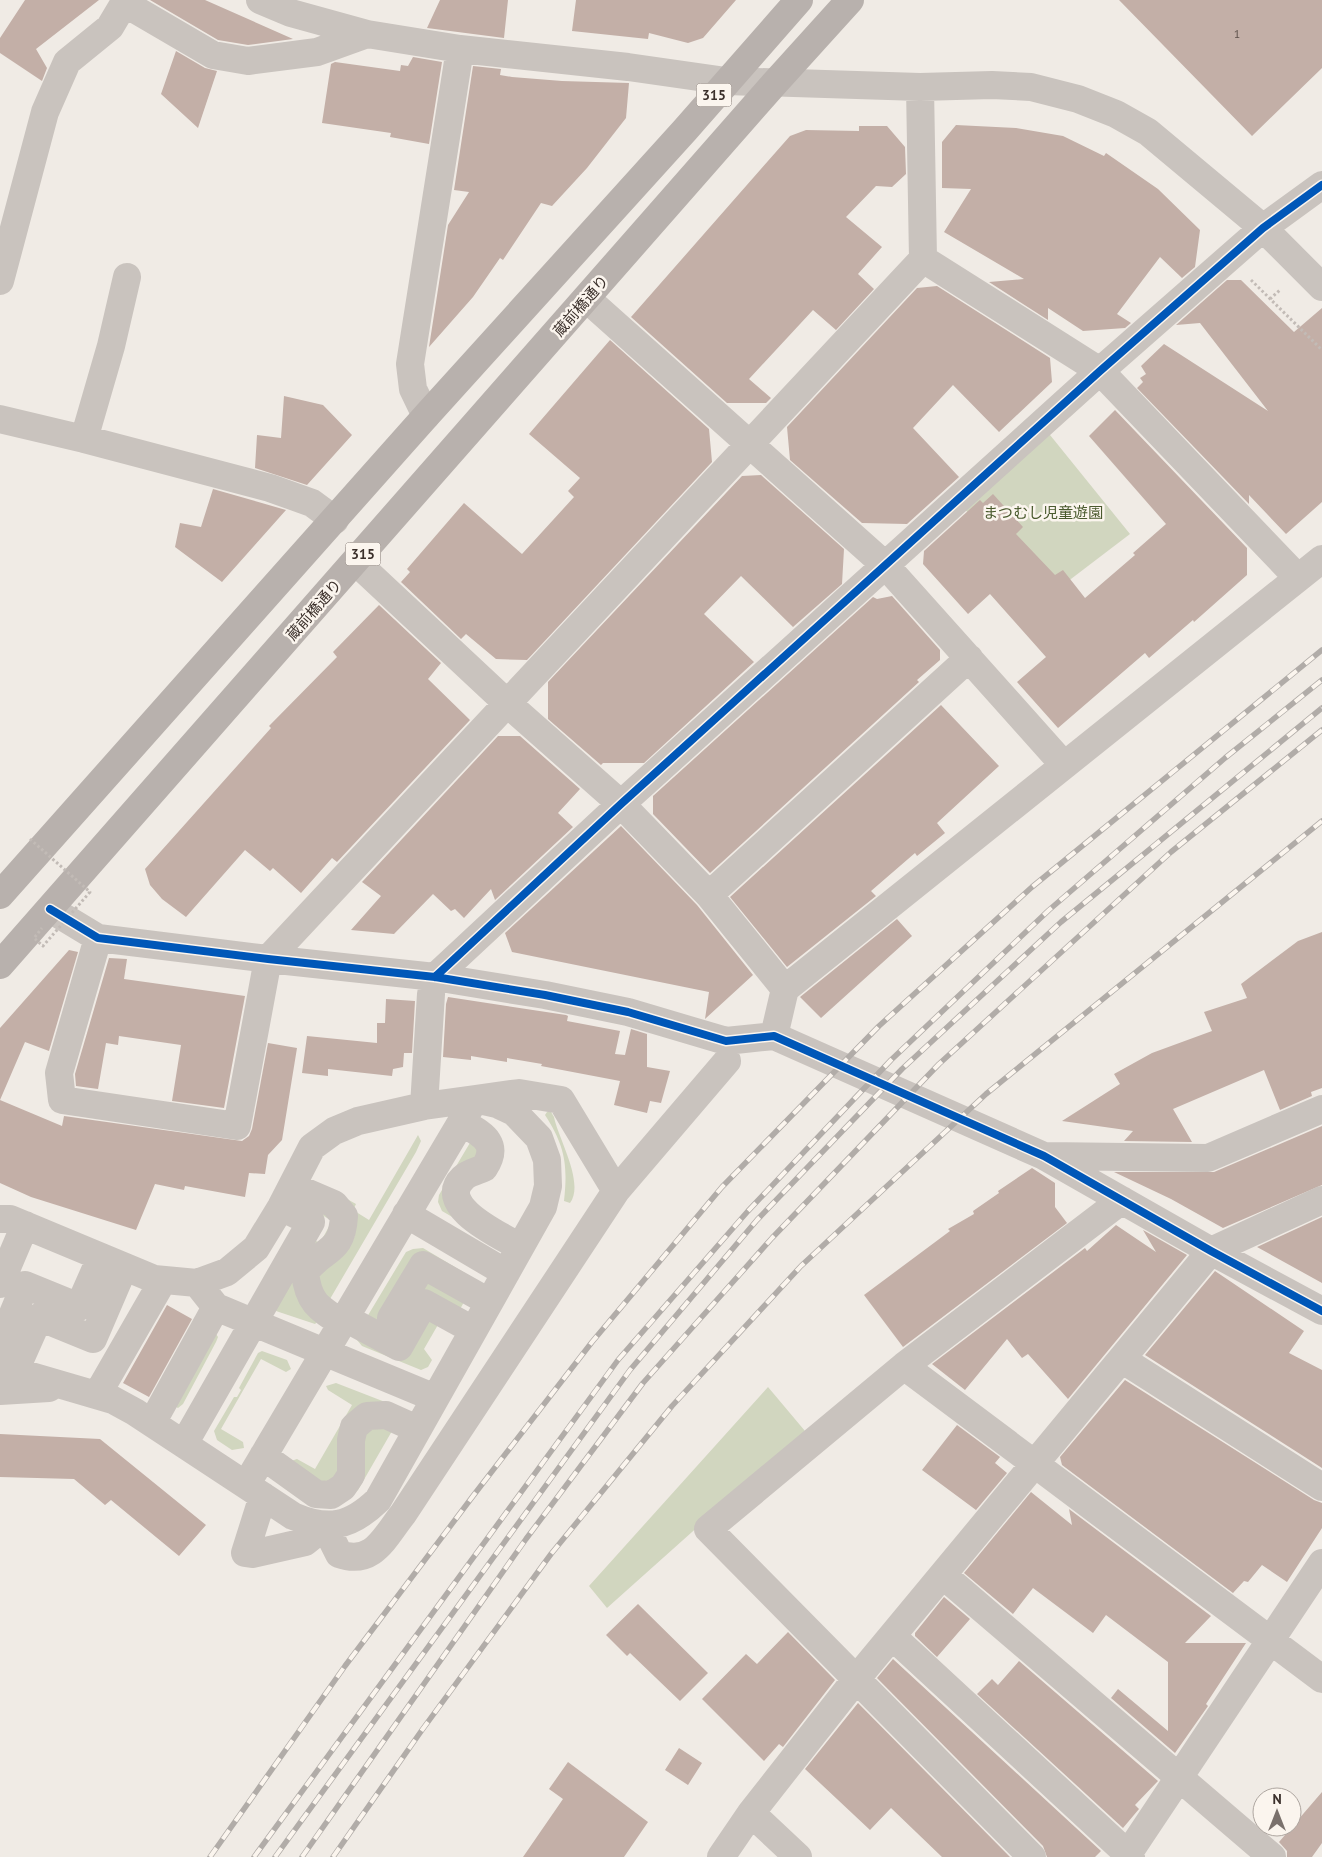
<svg xmlns="http://www.w3.org/2000/svg" width="1322" height="1857" viewBox="0 0 1322 1857" font-family="'PT Sans','Noto Sans JP',sans-serif">
  <style>
    .green { fill: #d1d6bf }
    .building { fill: #c3afa7 }
    .lines { fill: none; stroke-linecap: round; stroke-linejoin: round }
    .path { stroke: #c2bbb6; stroke-width: 3; stroke-dasharray: 2.5 2.5; stroke-linecap: butt }
    .minor { stroke: #c9c3be; stroke-width: 28 }
    .major { stroke: #b8b1ad; stroke-width: 28 }
    .rail-casing { stroke: #b1aca8; stroke-width: 5.5 }
    .rail { stroke: #fbf5ee; stroke-width: 4; stroke-dasharray: 11; stroke-linecap: butt }
    .path-bridge { stroke: #c2bbb6; stroke-width: 3; stroke-dasharray: 2.5 2.5; stroke-linecap: butt }
    .cycleway-casing { stroke: #fbf5ee; stroke-width: 11 }
    .cycleway { stroke: #0057b8; stroke-width: 8 }
    .labels { text-anchor: middle; stroke-width: 5; stroke-linejoin: round; paint-order: stroke }
    .number-label { font-size: 12px; fill: #5d504a }
    .shield { fill: #fbf5ee; stroke: #756b66; stroke-width: 1 }
    .shield-label { font-size: 14px; font-weight: bold; fill: #3b302b }
    .street-label { font-size: 15px; fill: #3b302b; stroke: #fbf5ee }
    .park-label { font-size: 15px; fill: #4a5a2e; stroke: #fbf5ee }
  </style>
  <rect width="100%" height="100%" fill="#f0ebe5"/>
  <path class="green" d="M1046 430 1130 534 1046 598 960 504Z
    M547 1112H551L554 1117C558 1138 585 1183 570 1203L564 1201C568 1165 565 1146 545 1115Z
    M418 1135 421 1141 416 1152 330 1299 326 1301 315 1276C331 1264 350 1254 355 1234L320 1184 356 1204 353 1210 369 1220Z
    M474 1136 485 1148 459 1174 495 1242 442 1211 438 1202 439 1195Z
    M312 1203 333 1216 336 1228 333 1239C326 1245 316 1247 309 1253 294 1266 292 1288 302 1304 307 1311 315 1314 318 1321L315 1324 276 1311 275 1307 312 1239 320 1243 332 1221 309 1207 308 1204Z
    M423 1248 475 1279 426 1280 464 1302 459 1311 422 1296 397 1336 367 1317 406 1252 413 1249Z
    M425 1313 439 1323 424 1349 432 1360 428 1367 421 1370 362 1346 357 1340 358 1336Z
    M216 1334 218 1337 216 1342 183 1404 178 1408 176 1407Z
    M262 1351 287 1360 291 1369 286 1372 261 1359 221 1429 243 1442 244 1448 232 1450 217 1440 214 1431 234 1397H237L241 1390 239 1388 258 1353Z
    M336 1383 398 1407 378 1406 342 1475 324 1484 291 1461 297 1459 315 1469 352 1405 328 1390 326 1386Z
    M768 1387 805 1431 607 1608 589 1586Z
    M371 1425 392 1431 358 1490 351 1496 318 1502Z"/>
  <path class="building" d="M25 0H99L36 49 47 68 42 81 0 53V38Z
    M150 0H205L293 39 248 45 218 40Z
    M440 0H508L504 38 427 28Z
    M576 0H736L703 38 688 43 649 33 648 39 572 31Z
    M1119 0H1322V68L1252 136Z
    M176 51 205 68 217 71 198 128 161 94Z
    M413 57 442 62 429 144 390 137 391 133 322 123 331 64 335 62 400 71 401 65 408 66Z
    M473 66 501 69 500 75 512 77 562 81 629 83 626 118 587 168 552 206 541 203 503 260 500 258 473 297 429 347 448 225 469 192 454 190Z
    M956 125 1016 128 1063 136 1104 156 1106 153 1158 189 1200 230 1195 267 1182 278 1160 257 1117 314 1131 323 1125 328 1083 331 1048 308V320L989 282 1024 279 944 232 971 189 942 188V142Z
    M859 126H887L905 147 906 174 892 187 876 186 846 217 882 247 858 274 874 289 836 330 813 310 749 379 771 398 766 403H727L631 317 790 136 806 130 859 131Z
    M1227 280H1241L1294 332 1322 308V502L1286 534 1249 495V504L1137 388 1143 382 1140 378 1146 374 1141 366 1164 344 1268 411 1200 323 1176 325Z
    M937 286 1050 358 1052 382 999 432 953 385 913 428 959 477 907 524 862 523 790 460 787 427 917 288Z
    M610 340 709 429 712 462 527 660 496 659 466 634 461 639 401 582 410 572 407 569 464 503 522 554 574 497 568 491 580 478 529 434Z
    M284 396 323 405 352 435 307 485 255 468 257 435 281 438Z
    M1115 410 1247 548V575L1194 622 1193 620 1149 658 1145 653 1058 728 1017 682 1046 657 990 594 968 614 923 564 924 551 980 500 983 503 993 494 1023 527 1016 534 1055 575 1063 570 1085 598 1135 555 1133 553 1166 524 1089 436Z
    M761 475 844 549 842 584 793 627 741 576 704 614 754 662 644 763H603L601 765 548 719V682L742 476Z
    M213 489 286 510 222 582 175 547 180 523 201 527Z
    M892 596 940 650V660L917 680 919 682 710 873 653 814V796L873 597 877 599Z
    M379 605 441 663 428 679 470 720 337 862 332 858 301 893 273 868 270 871 245 850 186 917 162 899 150 885 145 869 271 728 269 726 337 657 333 652Z
    M941 705 999 766 937 823 945 833 917 856 915 853 871 891 876 896 787 967 730 897Z
    M498 736H520L580 789 558 813 573 827 495 900 491 889 464 918 455 909 451 911 433 894 394 934 351 930 381 896 362 882Z
    M621 826 697 905 753 975 705 1019 709 992 512 952 505 933Z
    M897 919 912 936 821 1018 800 997Z
    M1322 932V1088L1311 1092 1312 1096 1280 1110 1264 1070 1173 1109 1192 1142 1124 1141 1133 1131 1062 1121 1120 1084 1114 1074 1152 1053 1212 1031 1204 1012 1247 998 1241 984 1298 941Z
    M69 950 78 952 49 1051 25 1042 0 1100 62 1126 64 1116 242 1141 249 1136 252 1129 268 1043 297 1048 282 1140 268 1155 265 1174 249 1173 245 1197 185 1186 184 1190 155 1184 136 1230 31 1197 0 1183V1028Z
    M109 958 127 959 124 979 245 996 224 1108 172 1101 181 1045 119 1036 118 1045 106 1043 98 1089 76 1086 75 1074Z
    M448 997 566 1015 568 1016 567 1021 620 1031 615 1054 625 1055 631 1029 647 1034V1067L670 1071 661 1103 650 1101 647 1113 614 1105 620 1081 541 1066 542 1064 507 1058V1062L471 1056V1060L443 1057 446 1004Z
    M386 999 415 1001 412 1053H404L403 1067 393 1069 392 1076 328 1069V1076L302 1073 307 1036 377 1043V1023H385Z
    M1322 1126V1185L1223 1228 1171 1199 1114 1172H1214Z
    M1032 1168 1055 1183V1207L1067 1223 903 1347 864 1295 950 1231 948 1229 974 1214 973 1211 999 1193 998 1191Z
    M1322 1217V1283L1257 1247Z
    M1116 1225 1156 1252 1143 1230 1187 1255 1068 1399 1028 1354 1022 1358 1007 1339 965 1390 932 1364 1085 1248 1087 1251Z
    M1215 1271 1304 1331 1289 1353 1322 1370V1468L1145 1355Z
    M167 1305 192 1319 149 1397 123 1383Z
    M1125 1380 1314 1500 1322 1503V1528L1287 1582 1262 1565 1248 1582 1244 1581 1233 1593 1062 1465 1060 1457Z
    M957 1425 1000 1457 995 1463 1007 1473 976 1510 922 1470Z
    M0 1434 100 1439 206 1525 179 1556 111 1500 105 1505 74 1479 0 1477Z
    M1031 1492 1072 1525 1069 1509 1211 1616 1185 1643H1246L1206 1704 1208 1706 1175 1753 1111 1698 1118 1689 1168 1731V1662L1106 1615 1093 1633 1033 1588 1013 1614 964 1573Z
    M944 1597 970 1619 937 1657 915 1636V1633Z
    M638 1604 708 1673 680 1701 630 1653 627 1656 606 1635Z
    M788 1632 835 1680 783 1747 779 1744 764 1761 702 1699 746 1654 757 1664Z
    M893 1659 1101 1851 1095 1857H1047L1043 1846 877 1678Z
    M1019 1661 1158 1781 1135 1805 1139 1809 1123 1828 977 1694 992 1679 998 1685Z
    M858 1703 1010 1857H942L891 1808 870 1830 805 1769Z
    M679 1748 702 1763 688 1785 665 1770Z
    M568 1762 648 1822 624 1857H523L563 1799 549 1789Z
    M1322 1792V1843L1312 1857H1287V1851L1279 1842Z"/>
  <g class="lines">
    <path class="path" d="M1251 280 1322 350
      M1270 299 1281 289"/>
    <path class="minor" d="M260 0 291 13 367 34 460 49 628 67 726 81 920 87 992 85 1031 87 1078 99 1116 114 1148 132 1263 228 1322 287
      M124 3 213 55 248 61 317 52 367 34
      M923 259 1100 371 1298 578
      M0 281 45 112 67 62 110 27 126 0
      M587 299 886 566 1064 765
      M426 416 413 389 410 364 460 49
      M0 419 84 439 270 488 312 503 335 520
      M84 439 111 346 127 277
      M356 562 508 704 621 804 709 895 785 989
      M709 895 969 658
      M50 909 98 938 268 959 435 977 545 995 628 1012 726 1041 774 1036 1044 1156 1211 1251 1322 1311
      M98 938 59 1073 62 1100 237 1126 268 959 923 259 920 87
      M435 977 621 804 1100 371 1263 228 1322 185
      M774 1036 785 989 1322 559
      M424 1106 431 994
      M461 1122C481 1134 501 1142 484 1168 477 1171 468 1173 463 1178 434 1206 502 1236 520 1247
      M1045 1156 1208 1158 1322 1109
      M292 1186 334 1204 344 1216C342 1254 324 1247 305 1272 308 1302 318 1308 342 1323
      M406 1214 506 1273
      M0 1219H10L154 1279 197 1283 227 1272 256 1248 281 1207 312 1147 334 1131 358 1121 424 1106 475 1099 497 1104 514 1112 539 1138 547 1160 548 1186 543 1207 378 1500C350 1527 328 1531 293 1516L135 1412 113 1400 0 1367
      M197 1283 216 1307 435 1398
      M0 1284 25 1225
      M345 1318 399 1347 424 1303 473 1330
      M391 1318 423 1265 489 1302
      M0 1345 25 1285 79 1307 101 1257
      M1123 1360 1322 1487
      M904 1366 1322 1679
      M15 1371 39 1317 93 1339 124 1267
      M0 1391 49 1388
      M97 1395 162 1282
      M152 1423 216 1307
      M184 1444 311 1222 281 1207
      M263 1456 316 1494 331 1495 343 1487 351 1475V1440L354 1427 367 1416 386 1415 417 1429
      M246 1485 475 1099 519 1093 561 1100 616 1191
      M263 1496 245 1553 252 1554 305 1542 325 1526 339 1554C373 1566 384 1538 403 1514L616 1191 727 1061
      M944 1576 1272 1857
      M892 1636 1131 1857
      M751 1813 857 1678 1211 1251 1322 1200
      M721 1857 751 1813 798 1857
      M1032 1857 708 1529 904 1366 1122 1200
      M1126 1857 1322 1563"/>
    <path class="major" d="M0 895 426 416 685 130 799 0
      M0 965 774 84 850 0"/>
    <g class="rail-casing">
      <path id="rail" d="M210 1857 345 1666 473 1496 592 1342 722 1187 879 1026 1032 887 1322 650
        M254 1857 618 1360 748 1211 891 1060 1049 910 1225 758 1322 680
        M275 1857 630 1370 757 1220 902 1069 1061 922 1322 708
        M302 1857 526 1539 643 1383 772 1238 939 1064 1171 852 1322 730
        M333 1857 422 1730 551 1554 672 1406 801 1266 986 1094 1322 821"/>
    </g>
    <use href="#rail" class="rail"/>
    <path class="path-bridge" d="M30 839 90 892 43 946 34 938 42 928"/>
    <g class="cycleway-casing">
      <path id="cycleway" d="M50 909 98 938 268 959 435 977 545 995 628 1012 726 1041 774 1036 1044 1156 1211 1251 1322 1311
        M435 977 621 804 1100 371 1263 228 1322 185"/>
    </g>
    <use href="#cycleway" class="cycleway"/>
  </g>
  <g class="labels">
    <g class="number-label">
      <text x="1237" y="38">1</text>
    </g>
    <g class="shield">
      <rect x="696.5" y="83.5" width="35" height="23" rx="4"/>
      <rect x="345.5" y="542.5" width="35" height="23" rx="4"/>
    </g>
    <g class="shield-label">
      <text x="714" y="100">315</text>
      <text x="363" y="559">315</text>
    </g>
    <g class="street-label">
      <text transform="translate(581 306) rotate(-49)" y="5">蔵前橋通り</text>
      <text transform="translate(314 610) rotate(-49)" y="5">蔵前橋通り</text>
    </g>
    <g class="park-label">
      <text x="1043" y="518">まつむし児童遊園</text>
    </g>
  </g>
  <g transform="translate(1277 1812)"><circle r="24" fill="#fbf5ee" stroke="#aea6a0"/>
  <path d="M0-4L9 19L0 12L-9 19Z" fill="#7a716c"/>
  <text y="-8" font-size="14" font-weight="bold" text-anchor="middle" fill="#3b302b">N</text>
  </g>
</svg>
